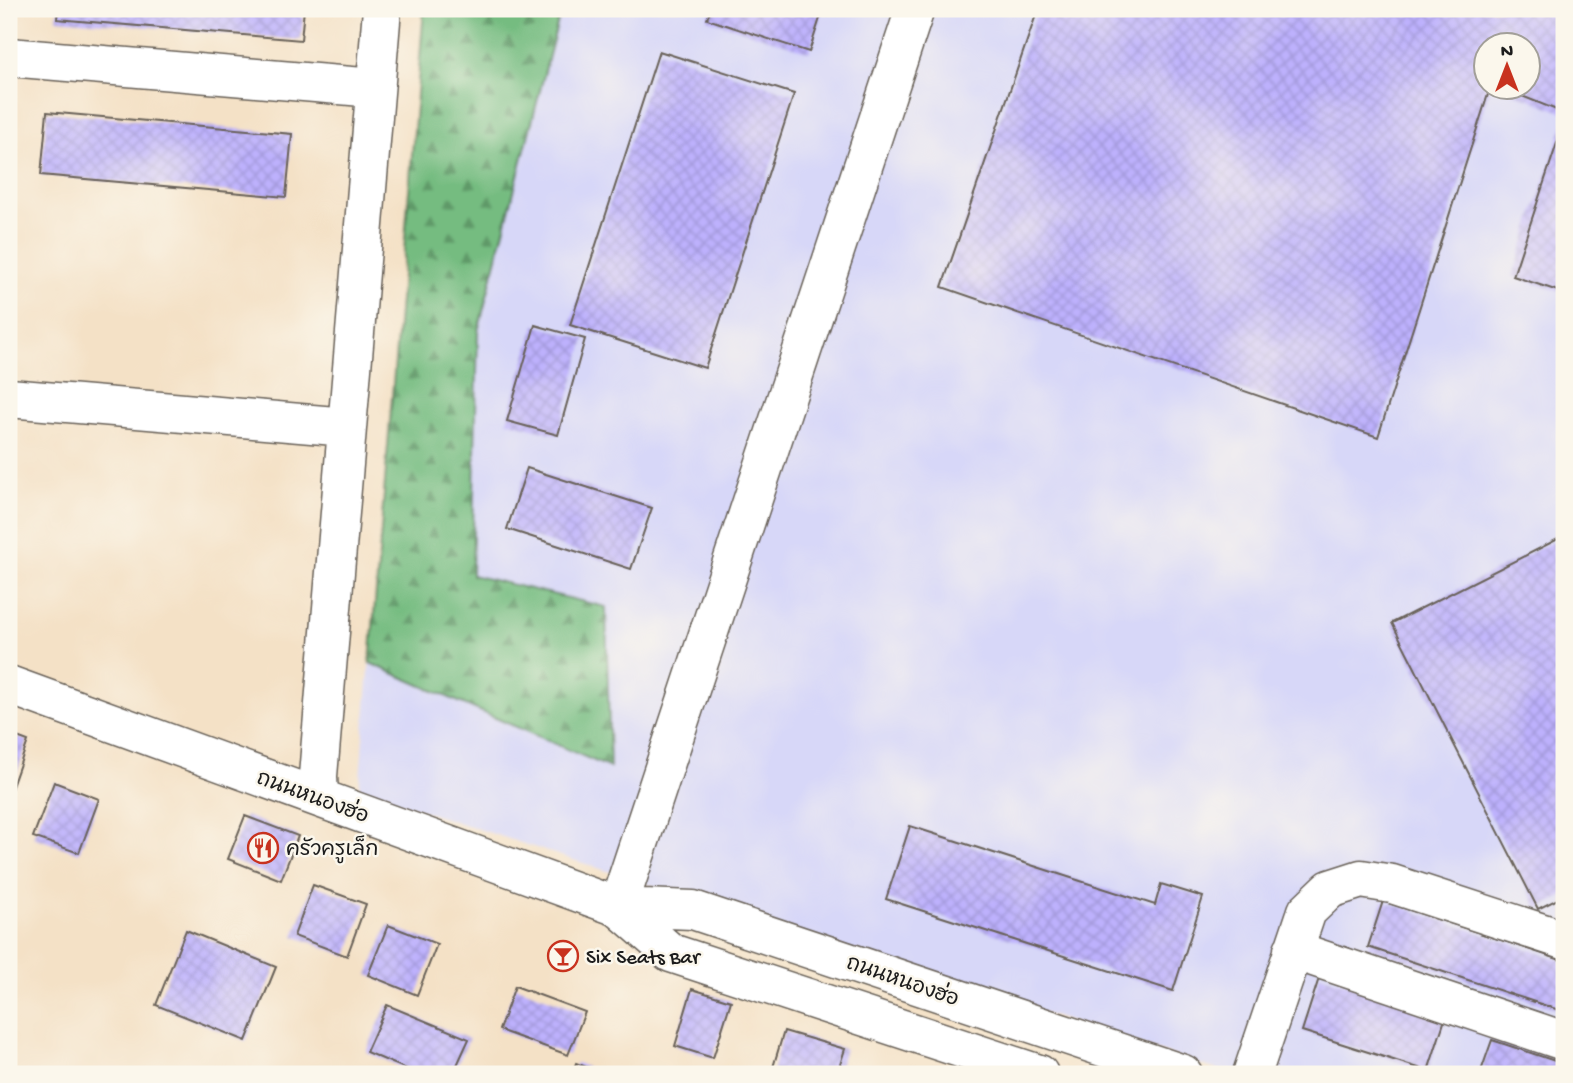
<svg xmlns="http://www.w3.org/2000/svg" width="1573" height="1083" viewBox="0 0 1573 1083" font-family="'Gochi Hand','Playpen Sans Thai',sans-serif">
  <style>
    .built { fill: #d7d7f8; fill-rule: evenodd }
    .forest { fill: url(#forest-firs); stroke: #486c4e; stroke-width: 2 }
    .building { fill: url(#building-cross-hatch) }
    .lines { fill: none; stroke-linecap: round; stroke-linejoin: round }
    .minor-casing { stroke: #686158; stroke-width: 41 }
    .minor { stroke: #fff; stroke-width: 38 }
    .labels { text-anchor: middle; stroke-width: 5; stroke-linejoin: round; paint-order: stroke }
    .street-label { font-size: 21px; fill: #1c1c1c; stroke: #fbf7ec }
    .poi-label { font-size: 21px; fill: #1c1c1c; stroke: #fbf7ec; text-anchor: start }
  </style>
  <defs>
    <pattern id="forest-firs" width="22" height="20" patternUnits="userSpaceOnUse" patternTransform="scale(1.75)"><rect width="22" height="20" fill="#75bc80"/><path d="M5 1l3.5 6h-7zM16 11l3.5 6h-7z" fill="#5f9868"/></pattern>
    <pattern id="building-cross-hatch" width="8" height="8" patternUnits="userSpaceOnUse" patternTransform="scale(1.75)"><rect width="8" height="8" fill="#bdb1fd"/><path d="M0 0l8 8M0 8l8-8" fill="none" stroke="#a298d8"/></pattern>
  </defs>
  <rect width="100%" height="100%" fill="#fbf7ec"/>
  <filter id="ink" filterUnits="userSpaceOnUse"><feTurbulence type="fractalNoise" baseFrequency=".0143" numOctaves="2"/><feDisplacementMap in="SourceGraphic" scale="14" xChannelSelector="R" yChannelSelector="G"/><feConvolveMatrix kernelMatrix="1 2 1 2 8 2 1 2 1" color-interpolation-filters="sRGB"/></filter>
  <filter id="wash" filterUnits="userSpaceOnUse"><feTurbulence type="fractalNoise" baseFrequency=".00686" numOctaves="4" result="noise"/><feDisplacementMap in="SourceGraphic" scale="28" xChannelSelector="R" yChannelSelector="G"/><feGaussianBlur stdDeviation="1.57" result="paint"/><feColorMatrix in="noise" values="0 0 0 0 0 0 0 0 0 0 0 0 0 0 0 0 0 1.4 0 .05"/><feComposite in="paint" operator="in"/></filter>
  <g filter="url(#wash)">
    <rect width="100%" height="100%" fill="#f4e1c6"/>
    <path class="built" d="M424 9H1564V1074H1230L359 790ZM1486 46H1528V88H1486Z"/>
    <path class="forest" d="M424 9H561L478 331 472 575 606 607 610 768 370 663Z"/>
    <g id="blocks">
      <path class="building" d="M58 9H304L301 40 57 19Z
        M711 9H823L809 52 707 19Z
        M1038 9H1564V113L1502 88H1528V46H1486V88H1490L1378 437 942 287Z
        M659 51 794 94 705 368 570 325Z
        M47 112 292 134 286 197 41 175Z
        M1564 122V293L1513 276Z
        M535 325 585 339 558 435 507 421Z
        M527 468 652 508 631 569 507 529Z
        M1564 536V896L1538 909 1392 623Z
        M9 734 28 741 9 795Z
        M54 782 99 799 79 853 33 837Z
        M245 816 298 836 281 880 228 859Z
        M910 826 1155 905 1161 884 1203 897 1173 991 886 899Z
        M313 885 366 904 347 956 294 936Z
        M1383 901 1564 961V1004L1562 1011 1368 947Z
        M388 925 437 944 417 995 368 975Z
        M186 930 276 967 246 1041 156 1005Z
        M1320 975 1446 1016 1428 1071 1302 1031Z
        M515 986 585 1012 568 1055 499 1030Z
        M692 989 731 1001 713 1058 675 1046Z
        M387 1005 469 1039 453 1074H418L366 1052Z
        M784 1031 845 1049 837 1074H771Z
        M1492 1040 1564 1064V1074H1480Z
        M576 1063 604 1074H572Z"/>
    </g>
  </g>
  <g filter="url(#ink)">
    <use href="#blocks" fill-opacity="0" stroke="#686158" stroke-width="2"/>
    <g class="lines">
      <g class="minor-casing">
        <path id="minor" d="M9 57 375 88
          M9 398 347 427
          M9 685 618 907 693 910 1183 1074
          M319 798 318 776 382 9
          M618 907 915 9
          M618 907 671 953 1039 1074
          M1293 950 1564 1041
          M1252 1074 1307 911 1330 889 1361 879 1392 884 1564 940"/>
      </g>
      <use href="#minor" class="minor"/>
    </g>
  </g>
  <defs>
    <g id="restaurant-ring" transform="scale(1.575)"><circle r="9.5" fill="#fbf7ec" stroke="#c8321e" stroke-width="1.5"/><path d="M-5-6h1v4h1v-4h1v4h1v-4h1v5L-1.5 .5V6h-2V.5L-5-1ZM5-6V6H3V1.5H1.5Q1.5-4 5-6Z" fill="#c8321e"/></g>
    <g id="bar-ring" transform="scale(1.575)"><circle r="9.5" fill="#fbf7ec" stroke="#c8321e" stroke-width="1.5"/><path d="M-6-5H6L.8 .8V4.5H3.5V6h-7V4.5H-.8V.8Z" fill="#c8321e"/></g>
  </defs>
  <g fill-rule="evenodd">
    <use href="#restaurant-ring" x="263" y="848"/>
    <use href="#bar-ring" x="563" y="956"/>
  </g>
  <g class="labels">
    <g class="street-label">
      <text transform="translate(313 796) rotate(20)" y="7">ถนนหนองฮ่อ</text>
      <text transform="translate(903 980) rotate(19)" y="7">ถนนหนองฮ่อ</text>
    </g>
    <g class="poi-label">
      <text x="286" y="855">ครัวครูเล็ก</text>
      <text x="586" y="963">Six Seats Bar</text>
    </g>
  </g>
  <rect width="1573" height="1083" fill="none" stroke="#fbf7ec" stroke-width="35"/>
  <g transform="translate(1507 66)"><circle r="33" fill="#fbf7ec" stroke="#a29f99" stroke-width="2"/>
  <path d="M0-5L12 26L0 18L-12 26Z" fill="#c8321e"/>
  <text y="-10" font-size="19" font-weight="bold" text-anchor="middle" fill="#1c1c1c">N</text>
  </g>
</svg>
